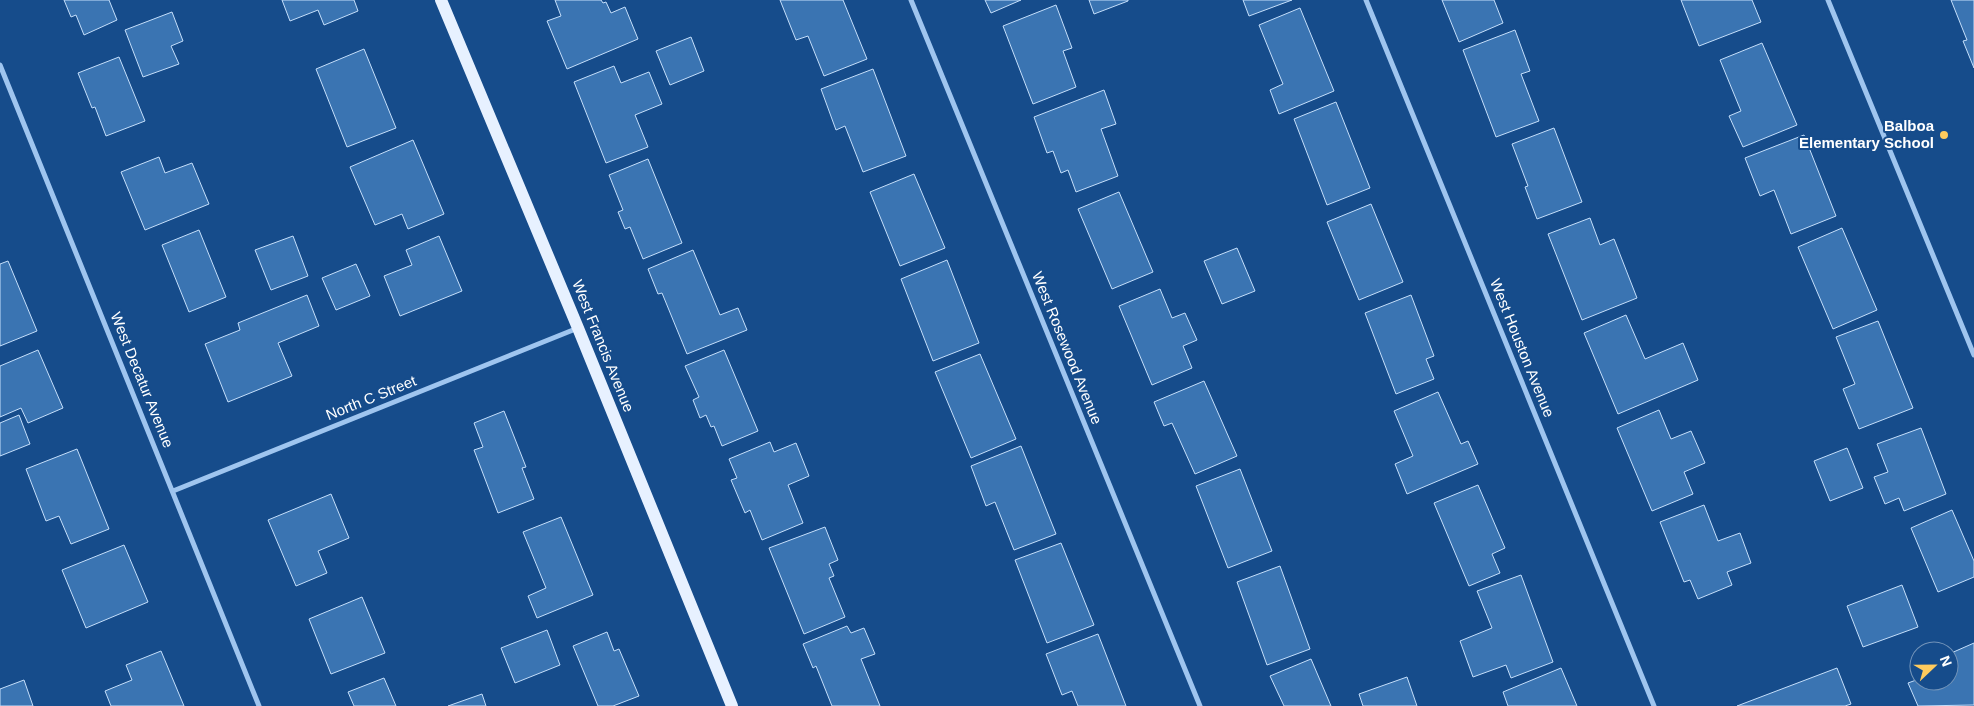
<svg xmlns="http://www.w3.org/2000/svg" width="1974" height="706" viewBox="0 0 1974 706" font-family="Arial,sans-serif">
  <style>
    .building { fill: #3a74b2; stroke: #c5dffb }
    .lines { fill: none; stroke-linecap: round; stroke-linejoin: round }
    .street { stroke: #9fc5ef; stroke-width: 5 }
    .primary { stroke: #e7f1ff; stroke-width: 12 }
    .poi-dot { fill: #ffcb5d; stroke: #164c8b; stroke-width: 2 }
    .labels { text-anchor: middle; stroke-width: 4; stroke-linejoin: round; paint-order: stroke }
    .poi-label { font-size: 15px; font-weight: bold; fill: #fff; stroke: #164c8b; text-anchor: end }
    .street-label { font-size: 15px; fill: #fff; stroke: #164c8b }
  </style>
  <rect width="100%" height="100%" fill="#164c8b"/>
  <path class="building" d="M64 0H109L117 20 84 35 76 15 71 17Z
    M282 0H354L358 11 324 25 318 10 290 21Z
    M555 0H601L603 3 606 2 611 13 625 7 638 39 567 69 547 21 561 16Z
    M780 0H843L867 59 824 76 808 36 796 40Z
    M985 0H1021L991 13Z
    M1089 0H1128V1L1094 14Z
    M1243 0H1292L1249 16Z
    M1442 0H1494L1503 23 1459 42Z
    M1681 0H1752L1761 22 1699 46Z
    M1951 0H1974V68L1963 41 1967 40Z
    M1056 5 1072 48 1063 51 1076 87 1033 104 1003 26Z
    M1300 8 1334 91 1279 114 1270 90 1283 84 1259 25Z
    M172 12 183 41 171 46 179 64 143 77 125 30Z
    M1515 30 1530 71 1521 74 1539 121 1496 137 1463 50Z
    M691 37 704 71 670 85 656 51Z
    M1762 43 1797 125 1743 147 1729 116 1741 111 1720 60Z
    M364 49 396 128 347 147 316 69Z
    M119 57 145 121 106 136 95 107 92 108 78 73Z
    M614 66 621 83 649 72 662 104 635 115 648 147 606 163 574 82Z
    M873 69 906 156 863 172 845 126 836 130 821 89Z
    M1104 90 1116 124 1101 129 1118 176 1076 192 1068 170 1061 173 1053 151 1047 153 1034 117Z
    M1336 102 1370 188 1327 205 1294 119Z
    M1554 128 1582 202 1537 219 1525 187 1528 186 1512 144Z
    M1804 135 1836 216 1791 234 1774 190 1760 196 1745 158Z
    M413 140 444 214 408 229 402 214 375 225 350 167Z
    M159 157 165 173 192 163 209 204 145 230 121 172Z
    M648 159 682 243 643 259 630 227 625 229 618 212 623 210 609 175Z
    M914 174 945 248 900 266 870 192Z
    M1119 192 1153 272 1112 289 1078 209Z
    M1371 204 1403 282 1359 300 1327 222Z
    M1590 218 1600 245 1614 239 1637 298 1582 320 1548 234Z
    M1842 228 1877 310 1833 329 1798 247Z
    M199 230 226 297 189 312 162 245Z
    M293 236 308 276 271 290 255 250Z
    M439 236 462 291 400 316 384 276 412 265 406 250Z
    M1237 248 1255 291 1222 304 1204 261Z
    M693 250 720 315 738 308 747 330 687 354 662 293 658 294 648 269Z
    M947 260 979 343 933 361 901 279Z
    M8 261 37 331 0 346V264Z
    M356 264 370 296 336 310 322 278Z
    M1160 289 1172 318 1185 313 1197 340 1183 346 1192 368 1152 385 1119 306Z
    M307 295 319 326 278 343 292 376 228 402 205 344 240 330 238 323Z
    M1411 295 1434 356 1426 359 1434 379 1396 394 1365 313Z
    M1626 315 1645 359 1683 343 1698 380 1618 414 1584 333Z
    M1878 321 1913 408 1859 429 1843 389 1855 384 1836 337Z
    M38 350 63 408 28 423 21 408 0 417V366Z
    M724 350 758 431 722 446 714 426 711 427 706 415 700 418 693 400 699 397 685 366Z
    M980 354 1016 439 971 458 935 372Z
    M1204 381 1237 456 1195 474 1172 423 1164 426 1154 402Z
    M1438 392 1461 444 1468 441 1478 464 1407 494 1395 464 1413 456 1394 411Z
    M1659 410 1671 439 1691 431 1705 463 1684 472 1693 494 1652 511 1617 428Z
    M504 411 526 467 522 468 534 499 498 513 474 450 483 447 474 423Z
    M19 415 30 444 0 456V423Z
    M1921 428 1946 494 1904 511 1899 498 1885 504 1874 477 1888 472 1877 444Z
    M770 442 774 452 796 443 809 476 788 485 803 523 762 540 750 510 745 513 731 480 737 478 729 459Z
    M1021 446 1056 534 1014 550 995 502 986 506 971 466Z
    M1847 448 1863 488 1830 501 1814 461Z
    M77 449 109 529 71 544 59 516 46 521 26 469Z
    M1240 469 1272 551 1228 568 1196 486Z
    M1478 485 1505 548 1492 554 1500 573 1469 586 1434 503Z
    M331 494 349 538 318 551 327 573 296 586 268 520Z
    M1704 505 1718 541 1740 533 1751 563 1727 572 1732 585 1698 599 1690 580 1684 582 1660 522Z
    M1952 510 1974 561V577L1938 592 1911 528Z
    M561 517 593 595 537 618 528 596 546 588 523 532Z
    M825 527 838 560 829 564 834 576 829 578 845 617 804 634 769 548Z
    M1061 543 1094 625 1047 643 1015 560Z
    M124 545 148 602 86 628 62 570Z
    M1280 566 1310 649 1267 665 1237 582Z
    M1521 575 1553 662 1511 678 1506 665 1473 677 1460 641 1492 628 1477 591Z
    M1902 585 1918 627 1863 647 1847 606Z
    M362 597 385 653 331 674 309 619Z
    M847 626 851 633 864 628 875 654 861 659 880 706H832L816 666 813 668 803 644Z
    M547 630 560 665 515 683 501 648Z
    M607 632 614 651 619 649 639 696 613 706H598L573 646Z
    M1098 634 1126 706H1078L1072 691 1062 695 1046 654Z
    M1974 643V705L1918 706 1908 683 1919 679V681H1949V654Z
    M161 651 184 706H111L105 691 132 680 126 665Z
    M1311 659 1331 706H1284L1270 676Z
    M1561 668 1577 706H1508L1503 692Z
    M1837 668 1851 704 1845 706H1737Z
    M1407 677 1417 706H1363L1359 694Z
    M384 678 396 706H354L348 692Z
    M24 680 33 706H0V689Z
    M482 694 486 706H448Z"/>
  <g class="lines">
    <path class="street" d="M911 0 1200 706
      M1366 0 1654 706
      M1828 0 1974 355
      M0 65 259 706
      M173 491 578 328"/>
    <path class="primary" d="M441 0 578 328 732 706"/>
  </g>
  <circle class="poi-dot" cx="1944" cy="135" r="5"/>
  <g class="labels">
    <g class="poi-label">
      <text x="1934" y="131">Balboa<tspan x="1934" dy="17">Elementary School</tspan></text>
    </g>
    <g class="street-label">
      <text transform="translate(603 346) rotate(68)" y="5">West Francis Avenue</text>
      <text transform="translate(1067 348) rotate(68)" y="5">West Rosewood Avenue</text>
      <text transform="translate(1522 348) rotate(68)" y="5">West Houston Avenue</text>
      <text transform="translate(142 380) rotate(68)" y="5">West Decatur Avenue</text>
      <text transform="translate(371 398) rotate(-22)" y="5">North C Street</text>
    </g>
  </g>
  <g transform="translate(1934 666) rotate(68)"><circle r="24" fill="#164c8b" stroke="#7394b9"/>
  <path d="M0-4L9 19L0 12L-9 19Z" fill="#ffcb5d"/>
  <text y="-8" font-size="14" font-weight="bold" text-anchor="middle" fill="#ffffff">N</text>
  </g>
</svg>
